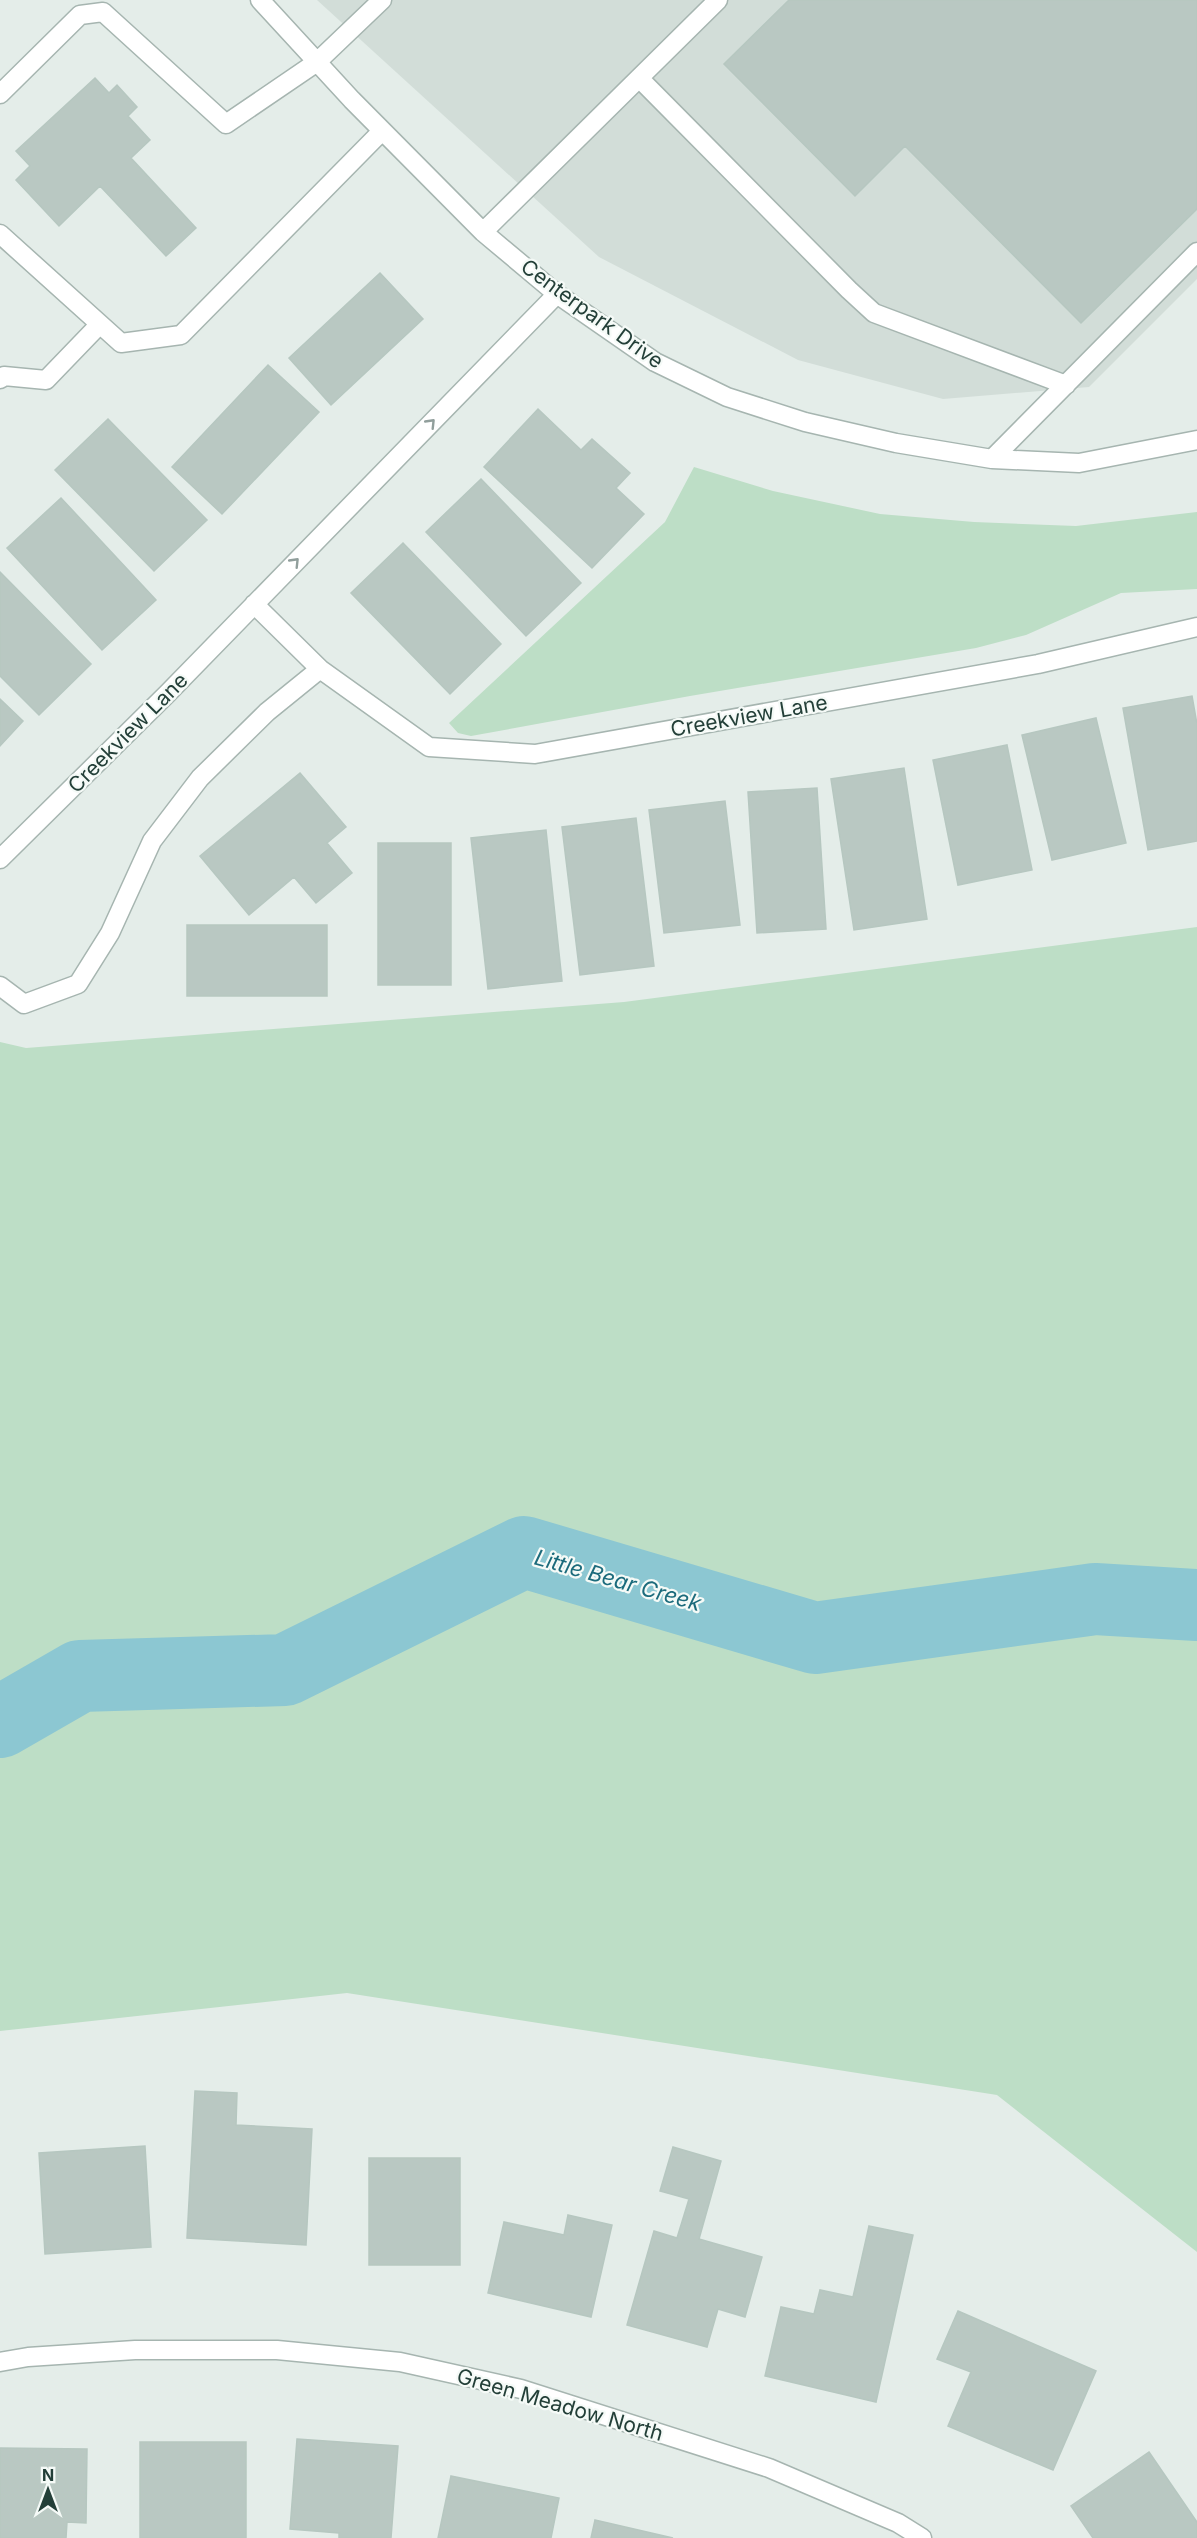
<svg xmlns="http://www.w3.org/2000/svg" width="1197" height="2538" viewBox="0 0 1197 2538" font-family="Inter,sans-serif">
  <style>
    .built { fill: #d2ddd8 }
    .green { fill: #bddec6 }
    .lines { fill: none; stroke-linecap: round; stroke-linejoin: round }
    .river { stroke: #8cc7d2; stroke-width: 72 }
    .building { fill: #b9c8c2; stroke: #b6c7c0; stroke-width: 1.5 }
    .minor-casing { stroke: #a6b5b0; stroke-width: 21 }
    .minor { stroke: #fff; stroke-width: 18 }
    .oneway { stroke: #919f9c }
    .labels { text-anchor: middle; stroke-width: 4.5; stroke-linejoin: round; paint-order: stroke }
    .street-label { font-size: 21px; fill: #233f38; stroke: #f5faf7 }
    .water-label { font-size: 22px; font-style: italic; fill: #1c6b7c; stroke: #f5faf7 }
  </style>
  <rect width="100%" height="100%" fill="#e4ede9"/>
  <path class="built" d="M317 0H1197V279L1089 387 943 399 798 360 599 257Z"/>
  <path class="green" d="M694 467 773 491 880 514 974 522 1076 526 1197 512V589L1121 593 1026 635 976 648 690 696 471 736 458 733 449 723 665 522Z
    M1197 927V2252L997 2095 347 1993 0 2031V1042L26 1048 624 1002Z"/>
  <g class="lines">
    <path class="river" d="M0 1722 80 1676 285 1670 524 1552 815 1638 1095 1599 1197 1605"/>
  </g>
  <path class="building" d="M789 0H1197V209L1081 323 905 146 855 196 724 64Z
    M95 78 109 93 117 85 137 107 128 116 150 140 131 158 196 228 166 256 100 186 59 226 16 180 30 166 16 151Z
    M380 273 423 319 331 405 289 358Z
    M268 365 319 412 222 514 172 467Z
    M538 409 581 450 592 439 630 473 616 488 644 514 592 568 484 467Z
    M108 419 207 520 154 571 55 470Z
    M481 479 581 583 526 636 426 532Z
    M61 498 156 600 102 650 7 548Z
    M403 543 501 644 450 694 351 593Z
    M0 572 91 664 39 715 0 676Z
    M1192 696 1197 724V841L1148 850 1123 708Z
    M0 699 23 721 0 746Z
    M1096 718 1126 843 1052 860 1022 735Z
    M1007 745 1032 870 958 885 933 760Z
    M904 768 927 919 854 930 831 779Z
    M300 773 346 827 327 843 352 873 316 903 294 877 249 915 200 856Z
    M817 788 826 929 757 933 748 792Z
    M725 801 740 925 664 933 649 810Z
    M636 818 654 966 580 975 562 827Z
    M546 830 562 981 488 989 471 838Z
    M378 843H451V985H378Z
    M187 925H327V996H187Z
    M195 2091 237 2093 236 2125 312 2129 306 2245 187 2238Z
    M145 2146 151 2247 45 2254 39 2153Z
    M673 2147 721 2161 699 2239 762 2257 745 2317 718 2309 707 2347 627 2325 654 2231 677 2238 689 2199 660 2191Z
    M369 2158H460V2265H369Z
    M568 2215 612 2225 591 2317 488 2293 504 2222 564 2235Z
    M869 2226 913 2235 876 2402 765 2376 781 2307 814 2314 820 2290 853 2297Z
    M958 2311 1096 2371 1053 2470 948 2426 971 2372 937 2359Z
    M297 2439 398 2446 391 2538H339V2533L290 2529Z
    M140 2442H246V2538H140Z
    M0 2448 87 2449 86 2523 67 2522 66 2538H0Z
    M1149 2452 1197 2522V2538H1093L1071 2506Z
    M451 2476 559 2498 551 2538H438Z
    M595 2520 673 2538H591Z"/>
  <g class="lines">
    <g class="minor-casing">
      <path id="minor" d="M260 0 352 100 483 232 557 294 655 362 727 397 805 422 896 443 992 459 1079 463 1197 440
        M639 78 849 290 874 313 1066 385
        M0 94 80 15 103 12 226 124 317 62 382 0
        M483 232 718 0
        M0 234 121 343 181 335 382 131
        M0 379 4 376 46 380 100 324
        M992 459 1197 252
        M254 604 320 669
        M0 859 168 693 557 294
        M0 986 24 1004 78 984 110 933 152 841 200 778 267 712 320 669 429 747 535 754 1038 664 1197 627
        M0 2362 28 2357 135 2350H277L400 2362 521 2389 769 2468 898 2523 922 2538"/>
    </g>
    <use href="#minor" class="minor"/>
  </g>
  <defs><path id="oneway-chevron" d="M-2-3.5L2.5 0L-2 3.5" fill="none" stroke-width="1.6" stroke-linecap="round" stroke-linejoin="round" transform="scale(1.5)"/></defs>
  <g class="oneway">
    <use href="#oneway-chevron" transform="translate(431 423) rotate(-46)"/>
    <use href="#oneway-chevron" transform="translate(295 562) rotate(-46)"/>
  </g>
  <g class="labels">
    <g class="street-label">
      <text transform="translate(592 314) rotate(36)" y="7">Centerpark Drive</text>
      <text transform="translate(749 716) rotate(-10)" y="7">Creekview Lane</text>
      <text transform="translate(128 733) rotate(-45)" y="7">Creekview Lane</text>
      <text transform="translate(560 2405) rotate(16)" y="7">Green Meadow North</text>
    </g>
    <g class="water-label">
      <text transform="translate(618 1580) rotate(16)" y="8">Little Bear Creek</text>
    </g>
  </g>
  <g transform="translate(48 2490)" stroke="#f5faf7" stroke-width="4.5" paint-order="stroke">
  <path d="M0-4.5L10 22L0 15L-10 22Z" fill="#233f38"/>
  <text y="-9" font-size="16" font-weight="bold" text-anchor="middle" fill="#233f38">N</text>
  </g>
</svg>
